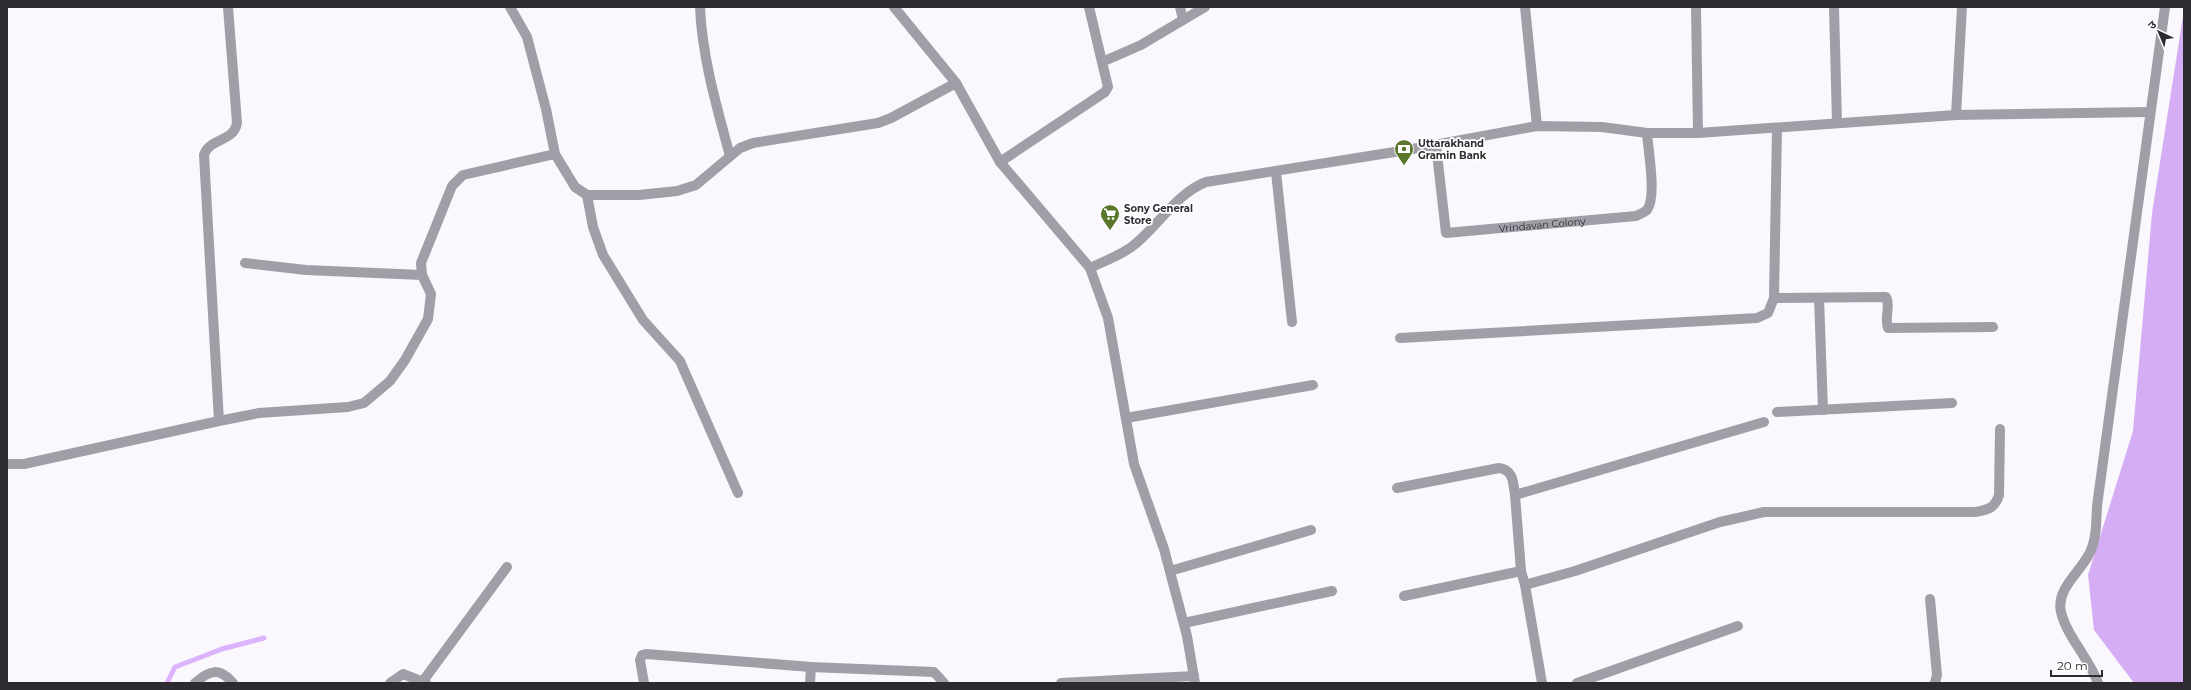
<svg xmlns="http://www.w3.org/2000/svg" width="2191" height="690" viewBox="0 0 2191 690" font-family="Montserrat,'Noto Sans Devanagari',sans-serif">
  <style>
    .forest { fill: #d4adf5 }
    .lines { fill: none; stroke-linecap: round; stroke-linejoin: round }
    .stream { stroke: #dbb4fd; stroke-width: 5 }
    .lane { stroke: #a29ea7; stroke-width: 10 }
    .street { stroke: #a29ea7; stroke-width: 10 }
    .labels { text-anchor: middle; stroke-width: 3.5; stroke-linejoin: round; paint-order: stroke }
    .poi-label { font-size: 10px; font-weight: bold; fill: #2e2a31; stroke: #fff; text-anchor: start }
    .street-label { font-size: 10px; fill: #2e2a31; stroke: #fff }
  </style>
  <rect width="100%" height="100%" fill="#faf8fc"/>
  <path class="forest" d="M2184 10V683H2134L2094 630 2088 575 2133 431 2152 213Z"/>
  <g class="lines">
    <path class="stream" d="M167 683 175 667 222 649 264 638"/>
    <path class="lane" d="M1834 7 1837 123"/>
    <g class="street">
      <path d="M510 7 527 37 546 109 555 154 575 187 587 195H639L677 191 696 185 740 148 753 143 878 123 891 118 956 83"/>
      <path d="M700 7C702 57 717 108 730 156"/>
      <path d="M894 7 956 83 1000 162 1090 268 1108 318 1134 464 1164 549 1187 636 1195 683"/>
      <path d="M1089 7 1102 62"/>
      <path d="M1525 7 1537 126"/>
      <path d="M1183 20 1205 7"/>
      <path d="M1956 115 1962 7"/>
      <path d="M1698 133 1956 115 2149 112"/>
      <path id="s1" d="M1436 145 1446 233 1636 216C1640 214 1644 213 1647 210 1657 197 1648 150 1647 133"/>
      <path d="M1000 162 1105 92 1108 87 1102 62 1141 45 1183 20 1180 7"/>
      <path d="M1276 172 1292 322"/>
      <path d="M587 195 593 227 603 255 643 320 680 361 738 493"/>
      <path d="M245 263 306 270 422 275"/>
      <path d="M1090 268C1104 261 1122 255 1134 245 1158 226 1177 193 1206 182L1407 150 1537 126 1602 127 1647 133H1698L1696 7"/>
      <path d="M1774 298 1886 297C1891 306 1884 318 1888 328L1993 327"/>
      <path d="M1819 298 1823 410"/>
      <path d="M1400 338 1757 318 1768 313 1774 298 1777 128"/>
      <path d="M1777 412 1952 403"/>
      <path d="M1126 418 1313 385"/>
      <path d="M219 421 204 155C209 138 234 142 237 123L228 7"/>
      <path d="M7 464H24L219 421 259 413 348 407 364 403 390 381 405 360 428 319 431 294 422 275 421 263 452 186 463 175 555 154"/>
      <path d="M1397 488 1499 468C1514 470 1513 483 1515 495"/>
      <path d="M1170 571 1311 530"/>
      <path d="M1525 585 1575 571 1720 522 1764 512H1975C1988 510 1995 508 1999 495L2000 429"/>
      <path d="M1404 596 1521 571"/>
      <path d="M1930 599 1937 675 1935 683"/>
      <path d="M1184 623 1332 591"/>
      <path d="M423 681 507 567"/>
      <path d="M195 683C210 670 219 667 233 683"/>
      <path d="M390 683 403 674 426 683"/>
      <path d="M644 683 640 660 642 655 646 654 811 667"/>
      <path d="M810 683 811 667 934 672 944 683"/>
      <path d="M1061 683 1194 676"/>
      <path d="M1542 683 1525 585 1521 571 1515 495 1764 422"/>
      <path d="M1577 683 1738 626"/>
      <path d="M2098 683C2089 658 2067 637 2061 612 2056 590 2078 574 2088 556 2097 541 2096 523 2097 506L2165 7"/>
    </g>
  </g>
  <defs>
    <g id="bank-pin" transform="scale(1)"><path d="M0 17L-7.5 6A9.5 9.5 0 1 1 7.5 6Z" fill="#58772d" stroke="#fff"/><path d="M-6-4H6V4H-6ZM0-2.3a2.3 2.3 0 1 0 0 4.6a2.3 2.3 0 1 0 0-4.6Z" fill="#fff"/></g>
    <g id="supermarket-pin" transform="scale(1)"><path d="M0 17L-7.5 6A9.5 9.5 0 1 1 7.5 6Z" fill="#58772d" stroke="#fff"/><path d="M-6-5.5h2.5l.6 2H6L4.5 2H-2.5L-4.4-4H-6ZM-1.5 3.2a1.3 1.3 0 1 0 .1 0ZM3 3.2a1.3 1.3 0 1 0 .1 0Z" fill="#fff"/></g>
  </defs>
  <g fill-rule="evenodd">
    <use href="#bank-pin" x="1404" y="149"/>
    <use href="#supermarket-pin" x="1110" y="214"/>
  </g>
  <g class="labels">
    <g class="poi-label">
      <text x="1418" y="147">Uttarakhand<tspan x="1418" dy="12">Gramin Bank</tspan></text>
      <text x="1124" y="212">Sony General<tspan x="1124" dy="12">Store</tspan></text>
    </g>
    <g class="street-label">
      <text dy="4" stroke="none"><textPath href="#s1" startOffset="185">Vrindavan Colony</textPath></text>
    </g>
  </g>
  <rect width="2191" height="690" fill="none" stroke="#2e2a31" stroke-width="16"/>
  <g transform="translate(2159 32) rotate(316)" stroke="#ffffff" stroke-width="3" paint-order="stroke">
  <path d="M0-3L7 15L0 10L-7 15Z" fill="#2e2a31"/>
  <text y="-6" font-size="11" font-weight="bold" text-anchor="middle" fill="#2e2a31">उ</text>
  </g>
  <path d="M2051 670v6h51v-6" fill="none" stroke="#2e2a31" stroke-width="2"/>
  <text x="2057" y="670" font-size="12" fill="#2e2a31" stroke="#ffffff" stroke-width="3" paint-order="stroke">20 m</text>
</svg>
